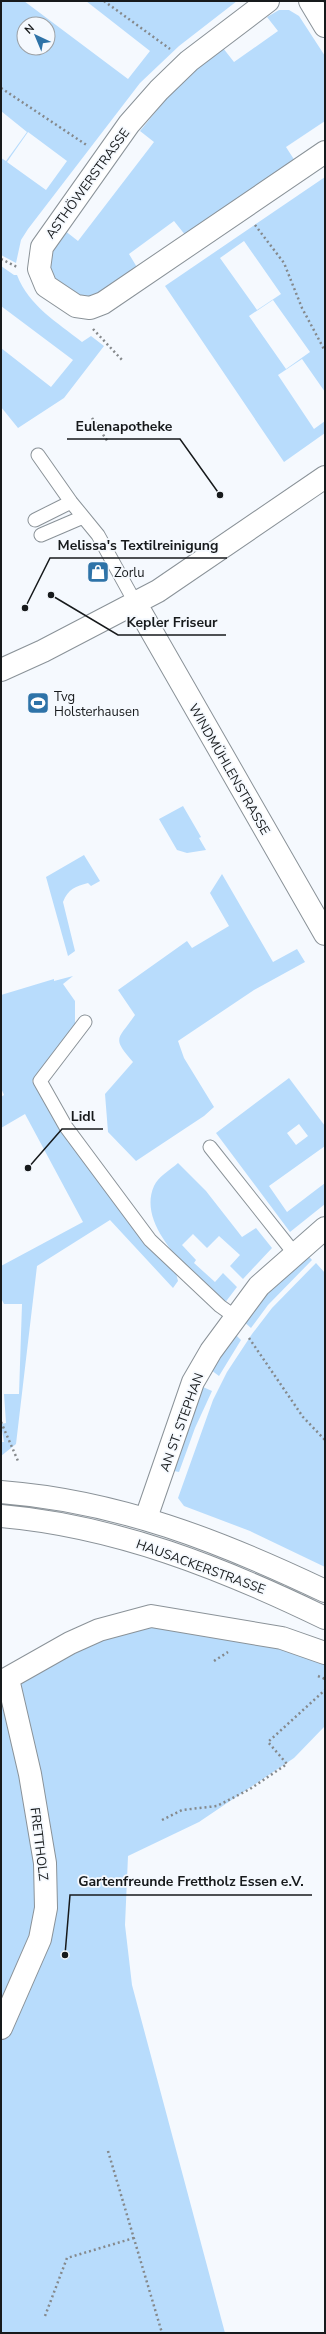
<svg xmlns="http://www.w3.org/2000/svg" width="326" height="2334" viewBox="0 0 326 2334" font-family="'Nunito Sans',sans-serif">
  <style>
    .green { fill: #b8dcfc; fill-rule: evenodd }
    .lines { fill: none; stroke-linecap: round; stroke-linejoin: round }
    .service-casing { stroke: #8a9298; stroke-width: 15 }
    .minor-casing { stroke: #8a9298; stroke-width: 24 }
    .secondary-casing { stroke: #8a9298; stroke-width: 24 }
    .path { stroke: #85898c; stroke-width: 2.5; stroke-dasharray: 2 3; stroke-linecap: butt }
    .service { stroke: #fff; stroke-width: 13 }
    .minor { stroke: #fff; stroke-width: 22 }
    .secondary { stroke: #fff; stroke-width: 22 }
    .labels { text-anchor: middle; stroke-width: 3.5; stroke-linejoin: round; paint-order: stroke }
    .street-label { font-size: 13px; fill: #171a1c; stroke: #f5f9fe }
    .poi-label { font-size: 13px; fill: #171a1c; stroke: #f5f9fe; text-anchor: start }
    .leader { fill: none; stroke: #171a1c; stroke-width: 1.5 }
    .callout-dot { fill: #171a1c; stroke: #f5f9fe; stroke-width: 1.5 }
    .callout-label { font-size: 14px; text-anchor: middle; font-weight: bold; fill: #171a1c; stroke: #f5f9fe; stroke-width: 3.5; stroke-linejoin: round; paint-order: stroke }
  </style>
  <rect width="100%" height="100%" fill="#f5f9fe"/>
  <path class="green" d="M1 1H24L128 79 150 51 86 1H237L179 46 140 83 28 229 21 240 16 263 1 255V158L6 161 27 132 1 111ZM24 24H48V48H24ZM28 132 67 161 46 190 7 162Z
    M279 10H289L299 16 325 56V121L286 147 295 161 186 236 174 221 129 254 138 269 98 296 83 298 52 278C47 260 53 246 64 230L78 241 154 142 140 131 180 82 223 48 234 62 278 31 267 17Z
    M325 177V392L302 359 278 375 314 429 325 421V433L284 462 165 286ZM244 241 281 294 257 310 220 258ZM273 300 310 352 286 369 249 316Z
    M1 266 14 275H17C29 306 57 322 82 342L91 336 104 346 64 398 18 428 1 407V348L51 387 73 360 1 306Z
    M183 806 201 837 199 838 206 850 187 853 177 850 159 819Z
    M84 855 100 881 91 886 88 883C76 886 68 889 63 902L75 951 68 956 46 877Z
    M222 874 273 962 297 949 305 962 254 990 178 1041 184 1058 214 1107 204 1116 136 1161 108 1132 105 1094 133 1062C111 1037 118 1040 135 1015L118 990 187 941 192 948 229 926 210 893Z
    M73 976 63 984 75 1001V1025L32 1081 73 1143 176 1273 178 1281 173 1288 110 1220 37 1266 16 1444 1 1456V1442H4L1 1424 6 1423 4 1394H19L22 1304H4L1 1298V1266L83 1222 25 1114 1 1128V1097L4 1095 1 1088V995L54 979V981Z
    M289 1078 325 1126V1146L269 1186 287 1212 325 1183V1204L290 1232 216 1133ZM299 1124 308 1136 296 1145 287 1133Z
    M178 1163 206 1191 242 1237 256 1228 272 1248 243 1279 230 1266 240 1255 219 1236 207 1248 193 1234 182 1245 196 1260 194 1263 215 1282 223 1273 237 1287 224 1304C198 1278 135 1228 154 1186 158 1177 170 1170 178 1163Z
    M305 1252 312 1260 268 1305 251 1328 242 1320Z
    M316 1263 325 1273V1567L250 1531 184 1506 178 1498 213 1400 227 1372 252 1334 272 1308Z
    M234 1333 241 1340 219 1376 211 1370Z
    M203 1387 212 1391 195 1428 179 1472 174 1471Z
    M149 1619 325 1657V1726L294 1758 199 1822 128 1856 125 1925 132 1985 225 2333H1V1687Z"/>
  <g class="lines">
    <g class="service-casing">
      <path id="service" d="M38 455 71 502 98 535 136 604
        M35 520 71 502
        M41 535 83 517
        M85 1022 40 1081 66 1127 150 1240 220 1306 234 1316
        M210 1147 294 1253"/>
    </g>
    <g class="minor-casing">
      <path id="minor" d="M268 1 189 61 159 90 129 124 42 247 39 269 46 286 76 306 90 308 103 303 325 152
        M310 1 325 26
        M136 604 325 934
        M1 670 43 651 158 591 325 477
        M146 1518 193 1382 211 1351 259 1286 325 1228
        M1 1682 70 1643 99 1630 151 1616 282 1638 325 1653
        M1 2028 40 1939 46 1908 45 1863 30 1774 8 1679"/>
    </g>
    <g class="secondary-casing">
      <path id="secondary" d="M1 1492C118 1501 220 1541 325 1591
        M1 1516C116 1526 222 1568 325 1618"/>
    </g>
    <path class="path" d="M104 1 170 49
      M1 88 88 146
      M255 225 284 263 302 308 325 351
      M1 259 17 267
      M93 329 122 360
      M92 418 108 442
      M249 1338 303 1417 325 1440
      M1 1422 18 1461
      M214 1661 228 1652
      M318 1676 325 1679
      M162 1820 182 1810 217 1806 250 1789 287 1764 268 1742 325 1690
      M108 2151 162 2333
      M45 2316 67 2258 134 2238"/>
    <use href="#service" class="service"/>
    <use href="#minor" class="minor"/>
    <use href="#secondary" class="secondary"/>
  </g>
  <defs>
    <g id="shop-square" transform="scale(1.15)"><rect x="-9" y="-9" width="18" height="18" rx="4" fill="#2e73a8" stroke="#f5f9fe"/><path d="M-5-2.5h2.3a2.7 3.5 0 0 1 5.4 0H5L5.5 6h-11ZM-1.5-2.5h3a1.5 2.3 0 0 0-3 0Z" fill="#fff"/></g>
    <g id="stadium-square" transform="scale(1.15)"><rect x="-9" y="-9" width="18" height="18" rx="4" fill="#2e73a8" stroke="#f5f9fe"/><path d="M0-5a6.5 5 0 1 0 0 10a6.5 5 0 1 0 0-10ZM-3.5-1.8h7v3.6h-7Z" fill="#fff"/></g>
  </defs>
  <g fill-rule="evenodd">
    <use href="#shop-square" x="98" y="572"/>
    <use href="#stadium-square" x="38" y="703"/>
  </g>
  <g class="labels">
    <g class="street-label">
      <text transform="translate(87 183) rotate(-54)" y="5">ASTHÖWERSTRASSE</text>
      <text transform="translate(230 769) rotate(60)" y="5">WINDMÜHLENSTRASSE</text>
      <text transform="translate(181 1422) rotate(-70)" y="5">AN ST. STEPHAN</text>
      <text transform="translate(201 1566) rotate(20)" y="5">HAUSACKERSTRASSE</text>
      <text transform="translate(40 1844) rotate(83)" y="5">FRETTHOLZ</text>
    </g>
    <g class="poi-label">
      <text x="114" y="577">Zorlu</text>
      <text x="54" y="701">Tvg<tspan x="54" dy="15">Holsterhausen</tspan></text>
    </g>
  </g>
  <path class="leader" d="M220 495L180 439H67M25 608L50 558H227M51 595L118 635H226M28 1168L62 1129H103M65 1955L70 1895H312"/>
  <g class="callout-dot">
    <circle cx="220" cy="495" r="4"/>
    <circle cx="25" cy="608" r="4"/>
    <circle cx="51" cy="595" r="4"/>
    <circle cx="28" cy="1168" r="4"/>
    <circle cx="65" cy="1955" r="4"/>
  </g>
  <g class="callout-label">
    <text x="124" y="431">Eulenapotheke</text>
    <text x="138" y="550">Melissa's Textilreinigung</text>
    <text x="172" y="627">Kepler Friseur</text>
    <text x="83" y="1121">Lidl</text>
    <text x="191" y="1886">Gartenfreunde Frettholz Essen e.V.</text>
  </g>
  <rect width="326" height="2334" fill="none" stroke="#171a1c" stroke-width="4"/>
  <g transform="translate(36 36) rotate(316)"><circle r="19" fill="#f5f9fe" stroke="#9ca0a4"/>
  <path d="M0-3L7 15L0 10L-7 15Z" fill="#2e73a8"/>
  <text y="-6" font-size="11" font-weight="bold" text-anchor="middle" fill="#171a1c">N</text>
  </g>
</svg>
